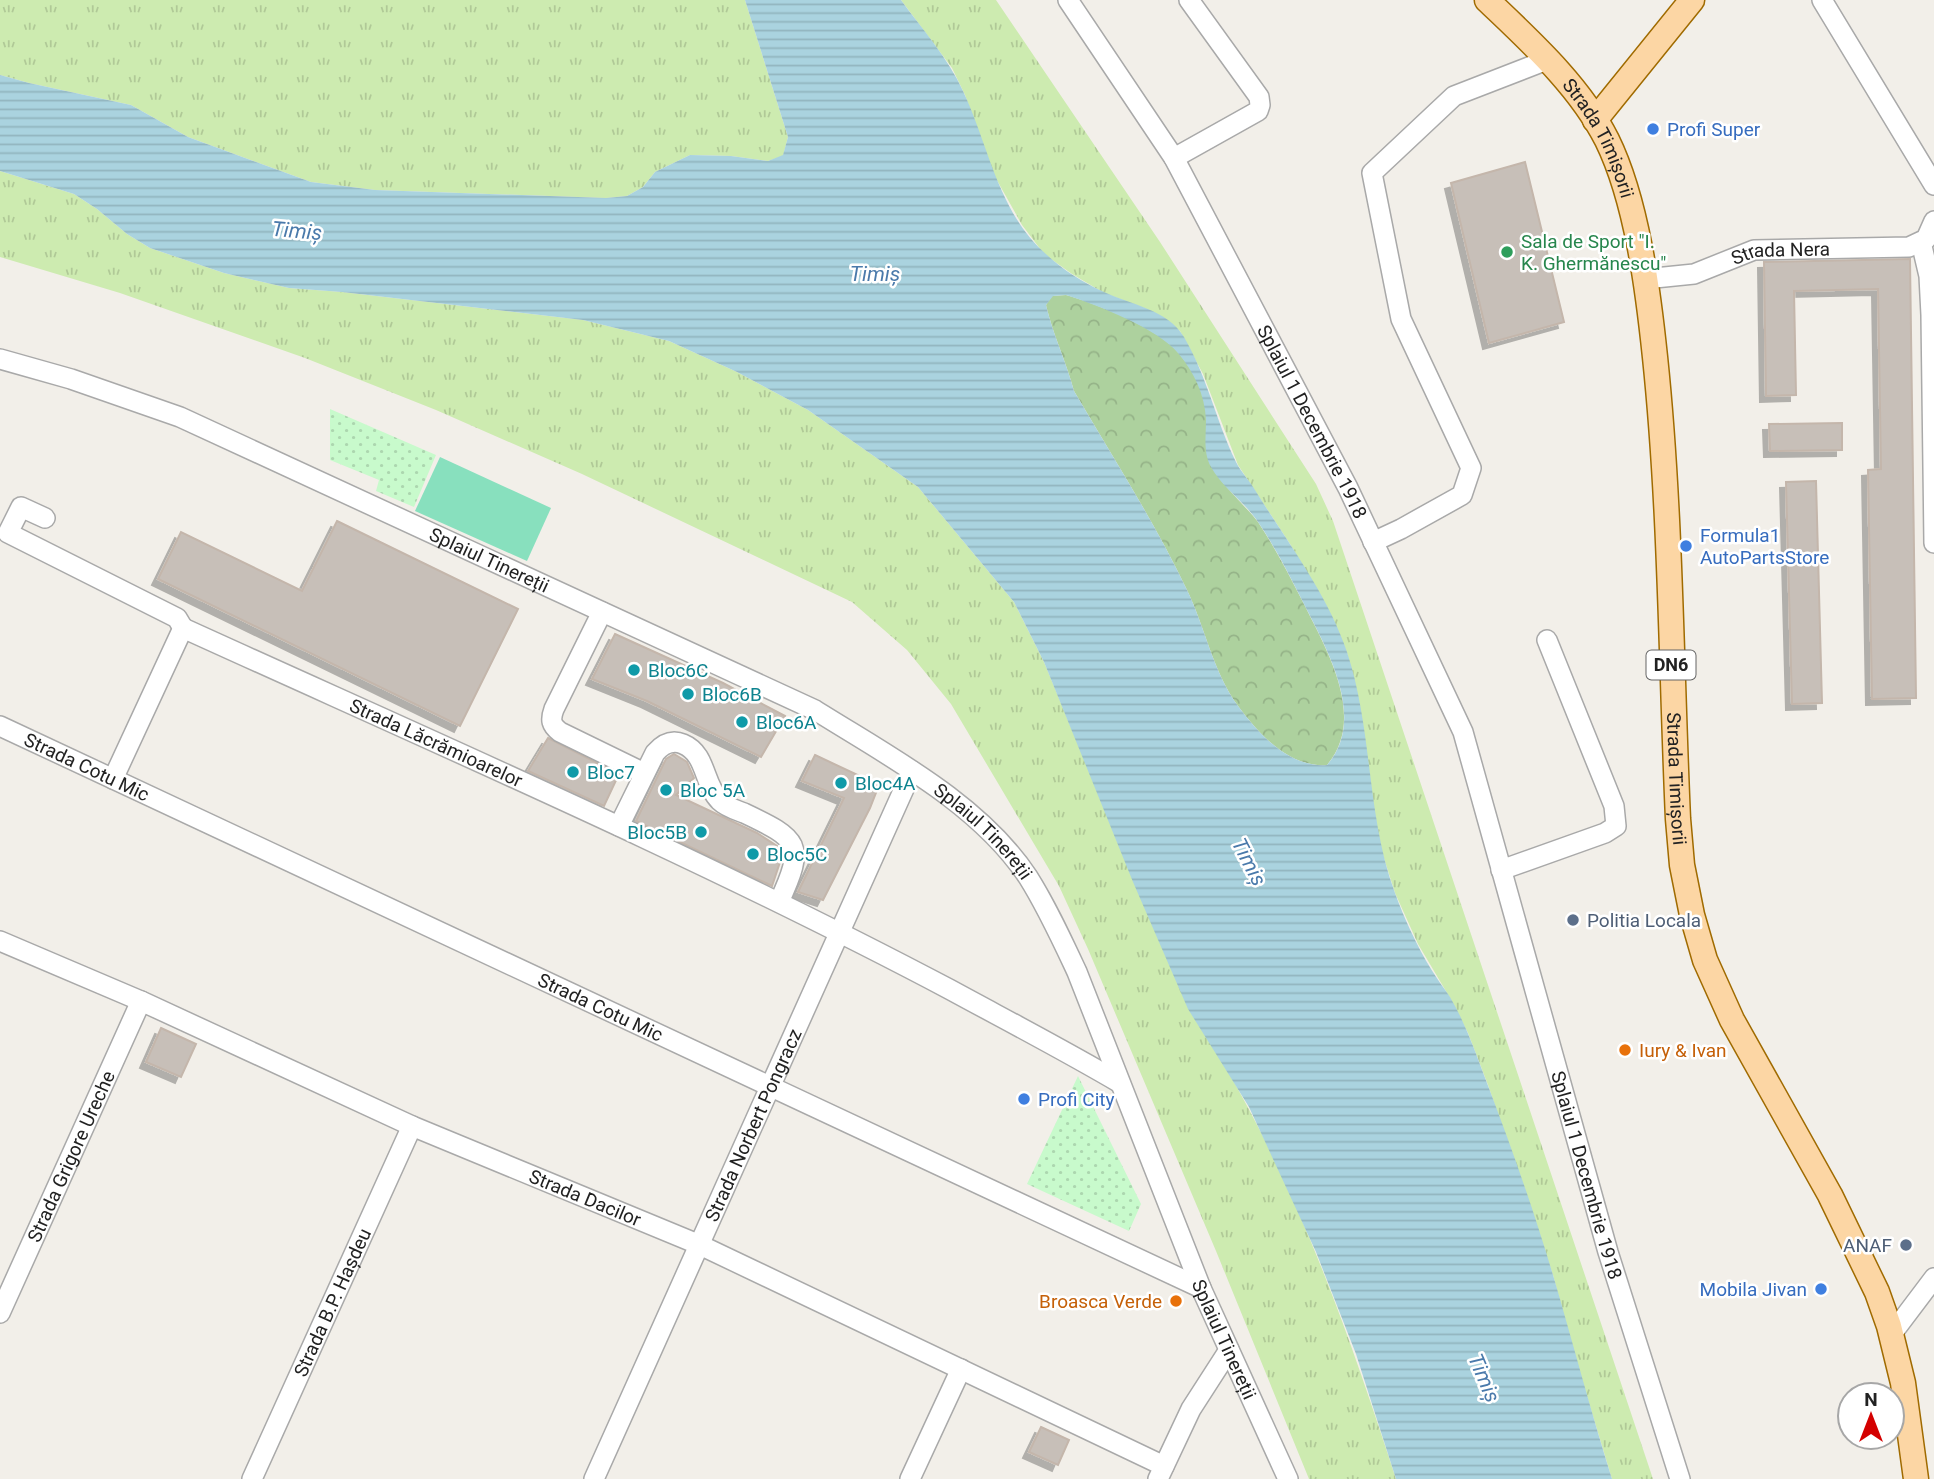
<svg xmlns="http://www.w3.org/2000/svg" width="1934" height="1479" viewBox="0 0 1934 1479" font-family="Roboto,sans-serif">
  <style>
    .grass { fill: url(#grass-tufts) }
    .forest { fill: url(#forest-crowns) }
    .park { fill: url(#park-dots) }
    .pitch { fill: #88e0be }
    .water { fill: url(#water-rules); fill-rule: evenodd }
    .building { fill: #c7bfb8; stroke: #c4b6ab; stroke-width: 2; filter: url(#shadow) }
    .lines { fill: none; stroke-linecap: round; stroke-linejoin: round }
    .minor-casing { stroke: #a9a9a9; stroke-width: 22 }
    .major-casing { stroke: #a06b00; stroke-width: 27 }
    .minor { stroke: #fff; stroke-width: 19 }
    .major { stroke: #fcd6a4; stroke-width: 24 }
    .shop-dot { fill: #3f7fe0; stroke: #fff; stroke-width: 2.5 }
    .leisure-dot { fill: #2e9e5b; stroke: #fff; stroke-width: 2.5 }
    .culture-dot { fill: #0f9aa8; stroke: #fff; stroke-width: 2.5 }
    .service-dot { fill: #5c6f8a; stroke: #fff; stroke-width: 2.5 }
    .food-dot { fill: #e8710a; stroke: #fff; stroke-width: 2.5 }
    .labels { text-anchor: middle; stroke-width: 5; stroke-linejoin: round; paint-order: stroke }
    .shield { fill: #fff; stroke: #646464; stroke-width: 2 }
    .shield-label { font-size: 18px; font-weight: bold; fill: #222 }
    .shop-label { font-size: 19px; fill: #366cbe; stroke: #fff; text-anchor: start }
    .street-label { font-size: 19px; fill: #222; stroke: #fff }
    .leisure-label { font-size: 19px; fill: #27864d; stroke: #fff; text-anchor: start }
    .culture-label { font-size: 19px; fill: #0d838f; stroke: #fff; text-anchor: start }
    .service-label { font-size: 19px; fill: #4e5e75; stroke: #fff; text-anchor: start }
    .food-label { font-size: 19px; fill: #c56008; stroke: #fff; text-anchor: start }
    .water-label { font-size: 21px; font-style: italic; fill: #4a7aab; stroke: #fff }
  </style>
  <defs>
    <pattern id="grass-tufts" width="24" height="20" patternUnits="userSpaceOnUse" patternTransform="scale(1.75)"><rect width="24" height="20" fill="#cdebb0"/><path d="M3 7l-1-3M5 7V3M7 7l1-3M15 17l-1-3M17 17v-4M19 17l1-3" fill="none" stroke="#b0c997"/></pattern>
    <pattern id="forest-crowns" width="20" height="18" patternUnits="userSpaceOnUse" patternTransform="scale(1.75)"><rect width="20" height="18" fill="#add19e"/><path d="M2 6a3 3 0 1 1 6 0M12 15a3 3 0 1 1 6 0" fill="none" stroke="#95b388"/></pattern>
    <pattern id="park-dots" width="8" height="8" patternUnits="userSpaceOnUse" patternTransform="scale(1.75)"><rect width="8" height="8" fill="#c8facc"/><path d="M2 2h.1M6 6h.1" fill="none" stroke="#acd6af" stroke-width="1.8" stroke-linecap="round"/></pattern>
    <pattern id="water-rules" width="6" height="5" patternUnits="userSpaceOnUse" patternTransform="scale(1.75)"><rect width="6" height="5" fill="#aad3df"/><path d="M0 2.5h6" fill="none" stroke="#92b5bf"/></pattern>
    <filter id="shadow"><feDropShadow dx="-6" dy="6" stdDeviation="0" flood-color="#0004"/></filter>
  </defs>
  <rect width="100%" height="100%" fill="#f2efe9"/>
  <path class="grass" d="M0 0H745L788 137 783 156 768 161 731 156 690 155 655 172 643 187 627 196 606 198 375 190 311 182 188 137 131 105 29 83 0 75Z
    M901 0H996L1160 242 1316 484 1333 521 1653 1479H1612L1573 1350 1553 1275 1488 1085 1468 1033 1450 998 1418 944 1395 893 1382 852 1375 819 1356 689 1347 653 1333 619 1290 544 1238 465 1203 374 1180 331 1144 308 1104 293 1072 274 1044 254 1022 225 994 175 965 95 952 68Z
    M0 171 74 194 97 209 127 234 150 248 224 273 289 288 342 292 583 320 669 341 737 372 808 410 918 487 1014 602 1044 662 1072 730 1226 1068C1301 1197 1350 1337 1396 1479H1309L1216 1251 1088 949 1059 886 951 704 907 650 852 602 582 474 436 410 305 358 120 293 0 257Z"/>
  <path class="forest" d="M1066 295C1097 304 1153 326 1175 349 1188 363 1200 382 1204 400 1210 423 1209 451 1217 474 1220 482 1250 511 1258 522 1276 549 1290 577 1305 606 1327 651 1367 718 1327 765 1289 768 1259 734 1238 706 1213 672 1205 627 1187 590 1154 521 1112 456 1074 391 1066 361 1053 335 1046 305L1052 296Z"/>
  <path class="park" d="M330 409 436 455 414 507 376 491 379 480 330 460Z
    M1078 1076 1141 1204 1129 1231 1027 1184Z"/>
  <path class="pitch" d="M440 457 551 508 527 561 415 511Z"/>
  <path class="water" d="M745 0H901C922 29 948 58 963 91 989 146 998 213 1047 255 1063 270 1084 283 1104 292 1131 305 1167 309 1184 337 1207 376 1216 421 1236 462 1241 472 1249 480 1255 490 1287 542 1327 593 1347 652 1373 730 1366 815 1395 893 1404 918 1417 946 1431 969 1437 979 1444 988 1450 997 1466 1024 1476 1054 1487 1083 1511 1146 1534 1211 1553 1275 1573 1343 1591 1412 1612 1479H1396L1356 1354 1316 1252 1249 1107 1188 1009 1133 882 1044 662 1014 602 918 487 808 410 737 372 669 341 583 320 342 292 289 288 224 273 150 248 127 234 97 209 74 194 0 171V75L29 83 131 105 188 137 311 182 375 190 606 198 627 196 643 187 655 172 690 155 731 156 768 161 783 155 788 137ZM1066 295C1097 305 1157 328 1178 353 1194 372 1205 395 1206 420 1206 436 1203 453 1211 467 1222 487 1243 501 1256 519 1274 545 1289 574 1303 602 1326 648 1368 718 1327 765 1289 768 1259 734 1238 706 1213 672 1205 627 1187 590 1154 521 1112 456 1074 391 1066 361 1053 335 1046 305L1053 296Z"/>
  <path class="building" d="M1525 162 1564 322 1489 343 1451 183Z
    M1910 259 1916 698 1872 699 1868 470 1881 469 1878 289 1794 291 1796 395 1766 396 1764 262Z
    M1842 423V450L1770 451 1769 424Z
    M1816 481 1822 703 1792 704 1786 482Z
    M337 521 518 609 460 726 158 579 181 532 302 591Z
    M615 634 723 683 785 716 761 757 647 701 592 679Z
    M548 738 619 774 604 806 528 771Z
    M674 754 687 762 694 778 676 795 757 833 777 846 782 856 772 886 636 821 666 759Z
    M815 755 879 785 870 808 823 900 798 892 844 798 802 781Z
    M161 1028 196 1044 181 1077 146 1062Z
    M1041 1427 1069 1440 1058 1465 1029 1452Z"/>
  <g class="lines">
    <g class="minor-casing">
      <g id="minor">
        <path id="s1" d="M1068 0 1174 158 1348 488 1463 732 1608 1252 1680 1479"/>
        <path d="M1822 0 1934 185"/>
        <path d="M1174 158 1258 111 1260 105 1259 97 1189 0"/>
        <path d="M1921 242 1929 276 1931 315 1934 543"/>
        <path id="s2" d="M1645 279 1694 274 1754 250 1909 247 1926 239 1934 221"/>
        <path id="s3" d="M0 359 71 379 180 417 815 710C888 756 979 803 1028 877 1047 907 1062 940 1077 972L1201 1288 1288 1479"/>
        <path d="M45 518 21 507 8 533 177 618 183 628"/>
        <path d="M1373 542 1401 529 1462 495 1471 468 1401 319 1372 173 1454 96 1547 60"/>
        <path d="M602 612 554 709C550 720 551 725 560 732L644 773"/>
        <path id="s4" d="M183 628C440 745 699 857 949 989 1006 1020 1064 1050 1120 1083"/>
        <path id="s5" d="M0 726 1201 1288"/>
        <path d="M113 779 183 628"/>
        <path d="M619 826 655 753C662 745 671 739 683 744 707 754 703 784 720 801 726 807 736 810 744 813 799 839 806 844 779 902"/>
        <path d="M1501 870 1605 833 1616 826 1614 806 1547 640"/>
        <path id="s6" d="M0 941 141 1001 412 1126 700 1245 1164 1466"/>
        <path id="s7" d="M0 1313 141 1001"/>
        <path d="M1891 1335 1934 1278"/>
        <path id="s8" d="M252 1479 412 1126"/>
        <path id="s9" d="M594 1479 912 771"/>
        <path d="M910 1479 961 1369"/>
        <path d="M1158 1479 1191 1409 1229 1350"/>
      </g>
    </g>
    <g class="major-casing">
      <g id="major">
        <path id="s10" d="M1487 0C1530 41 1580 86 1607 140 1637 201 1648 290 1655 357 1671 510 1671 665 1678 819L1682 865 1692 915 1705 960 1732 1020 1830 1195 1877 1292 1889 1326 1903 1383 1916 1479"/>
        <path d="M1595 120 1692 0"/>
      </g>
    </g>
    <use href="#minor" class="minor"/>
    <use href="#major" class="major"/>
  </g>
  <g class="shop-dot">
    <circle cx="1653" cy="129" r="7"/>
    <circle cx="1686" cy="546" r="7"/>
    <circle cx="1024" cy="1099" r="7"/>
    <circle cx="1821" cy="1289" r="7"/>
  </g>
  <circle class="leisure-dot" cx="1507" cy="252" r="7"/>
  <g class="culture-dot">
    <circle cx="634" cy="670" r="7"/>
    <circle cx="688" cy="694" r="7"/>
    <circle cx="742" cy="722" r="7"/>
    <circle cx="573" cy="772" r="7"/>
    <circle cx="841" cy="783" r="7"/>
    <circle cx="666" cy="790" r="7"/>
    <circle cx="701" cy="832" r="7"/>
    <circle cx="753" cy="854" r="7"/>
  </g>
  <g class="service-dot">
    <circle cx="1573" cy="920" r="7"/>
    <circle cx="1906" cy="1245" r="7"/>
  </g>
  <g class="food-dot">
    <circle cx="1625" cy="1050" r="7"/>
    <circle cx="1176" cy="1301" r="7"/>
  </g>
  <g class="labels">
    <rect class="shield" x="1646.5" y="650.5" width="49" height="29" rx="5"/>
    <g class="shield-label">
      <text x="1671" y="671">DN6</text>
    </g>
    <g class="shop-label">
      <text x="1667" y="136">Profi Super</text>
      <text x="1700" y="542">Formula1<tspan x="1700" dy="22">AutoPartsStore</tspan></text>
      <text x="1038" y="1106">Profi City</text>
      <text x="1807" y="1296" text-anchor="end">Mobila Jivan</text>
    </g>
    <g class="street-label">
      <text dy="7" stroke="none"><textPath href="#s10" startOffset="180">Strada Timișorii</textPath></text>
      <text dy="7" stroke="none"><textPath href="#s2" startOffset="140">Strada Nera</textPath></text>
      <text dy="7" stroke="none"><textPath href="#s1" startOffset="488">Splaiul 1 Decembrie 1918</textPath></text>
      <text dy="7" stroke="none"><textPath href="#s3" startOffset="530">Splaiul Tinereții</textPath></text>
      <text dy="7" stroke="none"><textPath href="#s4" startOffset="278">Strada Lăcrămioarelor</textPath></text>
      <text dy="7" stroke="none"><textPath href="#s5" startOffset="96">Strada Cotu Mic</textPath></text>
      <text dy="7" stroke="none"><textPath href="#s10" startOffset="831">Strada Timișorii</textPath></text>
      <text dy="7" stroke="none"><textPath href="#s3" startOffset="1097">Splaiul Tinereții</textPath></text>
      <text dy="7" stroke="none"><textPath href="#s5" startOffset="663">Strada Cotu Mic</textPath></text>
      <text dy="7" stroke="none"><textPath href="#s9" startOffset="388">Strada Norbert Pongracz</textPath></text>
      <text dy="7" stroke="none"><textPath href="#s7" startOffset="172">Strada Grigore Ureche</textPath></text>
      <text dy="7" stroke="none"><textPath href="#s1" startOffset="1293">Splaiul 1 Decembrie 1918</textPath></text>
      <text dy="7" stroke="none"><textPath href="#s6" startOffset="639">Strada Dacilor</textPath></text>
      <text dy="7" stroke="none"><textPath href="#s8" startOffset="194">Strada B.P. Hașdeu</textPath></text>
      <text dy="7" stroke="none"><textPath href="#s3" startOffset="1664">Splaiul Tinereții</textPath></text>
    </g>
    <g class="leisure-label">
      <text x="1521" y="248">Sala de Sport "I.<tspan x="1521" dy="22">K. Ghermănescu"</tspan></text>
    </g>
    <g class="culture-label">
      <text x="648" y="677">Bloc6C</text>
      <text x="702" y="701">Bloc6B</text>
      <text x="756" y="729">Bloc6A</text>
      <text x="587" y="779">Bloc7</text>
      <text x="855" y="790">Bloc4A</text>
      <text x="680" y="797">Bloc 5A</text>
      <text x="687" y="839" text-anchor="end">Bloc5B</text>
      <text x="767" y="861">Bloc5C</text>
    </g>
    <g class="service-label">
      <text x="1587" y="927">Politia Locala</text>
      <text x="1892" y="1252" text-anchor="end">ANAF</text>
    </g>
    <g class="food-label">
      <text x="1639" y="1057">Iury &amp; Ivan</text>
      <text x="1162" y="1308" text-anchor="end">Broasca Verde</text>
    </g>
    <g class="water-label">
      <text transform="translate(297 231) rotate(5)" y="7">Timiș</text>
      <text x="875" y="281">Timiș</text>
      <text transform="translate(1249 862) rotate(63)" y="7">Timiș</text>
      <text transform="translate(1484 1378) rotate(67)" y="7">Timiș</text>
    </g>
  </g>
  <g transform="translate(1871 1416)"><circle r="33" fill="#ffffff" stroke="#a7a7a7" stroke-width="2"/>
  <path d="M0-5L12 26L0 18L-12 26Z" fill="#d40000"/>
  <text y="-10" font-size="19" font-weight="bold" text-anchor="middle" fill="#222222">N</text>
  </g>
</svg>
